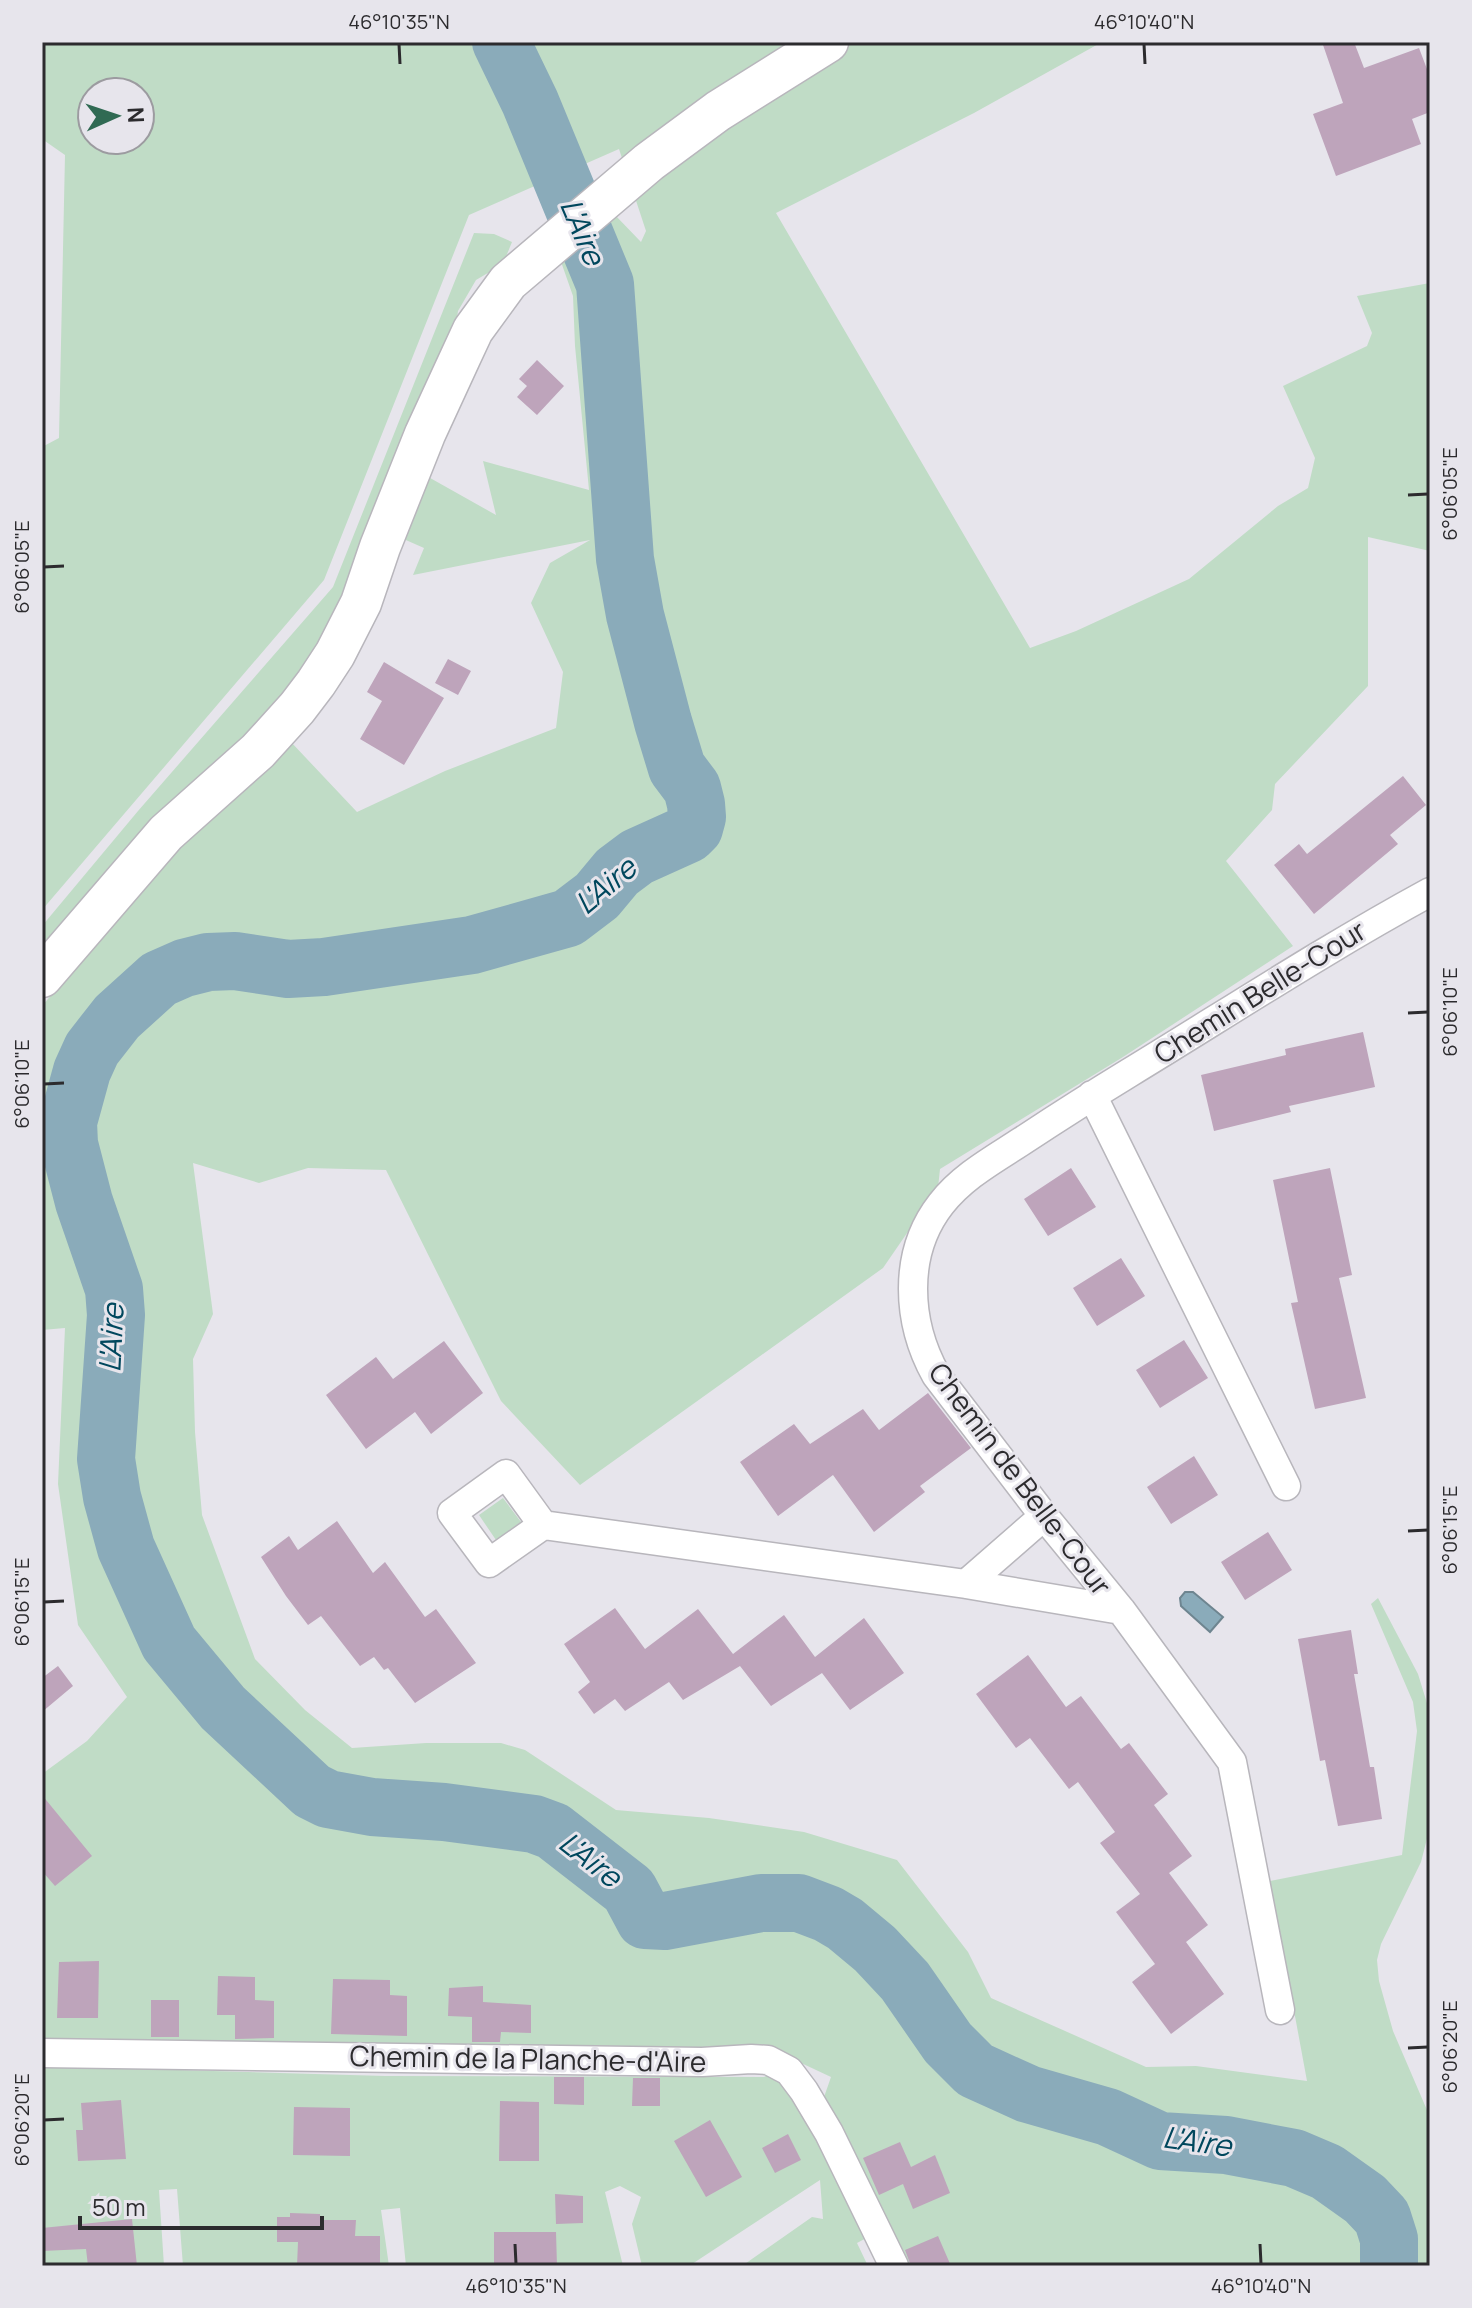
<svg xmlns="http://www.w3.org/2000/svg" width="1472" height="2308" viewBox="0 0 1472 2308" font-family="Manrope,sans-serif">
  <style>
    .green { fill: #c0dcc6; fill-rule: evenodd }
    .water { fill: #8aabba; stroke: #6e8590; stroke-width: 2 }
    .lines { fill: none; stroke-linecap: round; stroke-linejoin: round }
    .river { stroke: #8aabba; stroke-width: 58 }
    .building { fill: #bea4bb }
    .street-casing { stroke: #b8b6bc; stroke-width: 31 }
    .secondary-casing { stroke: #b8b6bc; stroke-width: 43 }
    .street { stroke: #fff; stroke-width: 28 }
    .secondary { stroke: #fff; stroke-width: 40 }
    .ticks { fill: none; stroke: #2c2b2e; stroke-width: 3 }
    .labels { text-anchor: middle; stroke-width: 6; stroke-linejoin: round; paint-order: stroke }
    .street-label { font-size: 28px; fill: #2c2b2e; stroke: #e7e5ec }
    .water-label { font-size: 30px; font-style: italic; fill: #00475d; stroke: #e7e5ec }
    .neatline { fill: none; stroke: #2c2b2e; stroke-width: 3 }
    .ticks-label { font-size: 20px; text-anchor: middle; fill: #2c2b2e }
  </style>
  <rect width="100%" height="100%" fill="#e7e5ec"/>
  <path class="green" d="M42 42H1102L974 113 776 213 1030 648 1076 631 1189 579 1278 506 1308 488 1315 458 1283 386 1367 346 1372 333 1357 296 1430 283V551L1368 537V686L1275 784 1272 810 1226 861 1293 946 1123 1057 940 1169 938 1188 883 1268 580 1485 501 1401 386 1170 308 1168 259 1183 193 1163 213 1314 193 1359 195 1432 202 1515 255 1659 305 1710 352 1748 426 1743H501L525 1750 616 1810 709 1818 804 1832 897 1860 968 1952 991 1998 1146 2067 1196 2066 1307 2081 1270 1881 1402 1855 1417 1731 1413 1702 1371 1604 1378 1598 1418 1674 1430 1713V1827L1421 1862 1381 1944 1377 1960 1379 1981 1393 2031 1430 2117V2266H909L823 2100 831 2077 767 2047 684 2049 303 2046 186 2040 42 2038V1774L87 1741 127 1697 78 1625 58 1484 65 1328 42 1330V1006L184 839 290 741 357 812 445 771 556 728 563 672 531 603 550 563 590 540 413 575 424 548 399 537 423 474 496 515 483 461 589 490 575 346 573 296 559 256 615 215 641 242 646 231 619 149 469 215 324 580 42 910V447L59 438 65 155 42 139ZM92 92H140V140H92Z
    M474 233 494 234 512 242 503 264 476 280 458 311 453 345 311 667 42 953V926L138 811 333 587Z
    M503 1498 521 1522 496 1540 479 1515Z
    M42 2066 385 2076 764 2077 772 2073 815 2130 872 2235 857 2243 868 2266H742L812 2217 823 2219 820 2180 689 2266H642L632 2224 641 2197 620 2186 605 2192 623 2266H406L400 2208 381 2210 389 2266H183L177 2189 159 2190 164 2266H42Z"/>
  <path class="water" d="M1185 1592H1193L1223 1617 1210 1632 1181 1606 1180 1598Z"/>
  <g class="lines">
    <path class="river" d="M501 42 530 102 605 284 625 559 635 615 663 722 677 768 692 788 696 804 697 817 694 828 688 834 637 857 617 872 597 896 568 918 472 945 324 967 288 969 235 961 208 962 184 968 159 979 117 1017 92 1049 82 1071 68 1122 69 1144 84 1202 114 1289 116 1315 106 1459 112 1497 126 1548 169 1643 223 1708 312 1791 328 1799 372 1807 444 1812 534 1824 553 1831 629 1890 645 1920 665 1921 761 1903H799L828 1914 845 1924 875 1949 905 1981 948 2043 975 2070 1028 2094 1108 2117 1160 2141 1226 2145 1294 2158 1327 2172 1365 2199 1382 2217 1389 2239V2266"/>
  </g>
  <path class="building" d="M1322 42H1354L1364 68 1419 48 1430 77V112L1412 119 1421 144 1336 176 1313 114 1343 103Z
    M537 360 564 386 537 415 517 397 527 386 519 379Z
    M448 659 471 671 458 695 435 683Z
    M384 662 444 698 404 765 360 739 382 701 367 692Z
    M1403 776 1426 805 1390 835 1398 844 1314 914 1274 865 1299 844 1307 854Z
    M1363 1032 1375 1087 1289 1106 1291 1112 1214 1131 1201 1075 1286 1055 1285 1049Z
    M1071 1168 1096 1207 1048 1236 1024 1199Z
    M1330 1168 1352 1275 1339 1278 1366 1398 1315 1409 1291 1303 1298 1302 1273 1180Z
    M1121 1258 1145 1296 1097 1326 1073 1288Z
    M1184 1340 1208 1378 1160 1408 1136 1370Z
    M444 1341 483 1393 431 1434 415 1412 366 1449 326 1395 376 1357 393 1379Z
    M928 1393 971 1448 920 1486 925 1492 874 1532 833 1475 778 1516 740 1462 794 1424 810 1444 863 1409 879 1430Z
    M1194 1456 1218 1495 1171 1524 1147 1487Z
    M337 1521 373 1573 385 1562 425 1617 436 1609 476 1663 415 1703 388 1668 384 1670 374 1657 360 1666 321 1616 308 1625 286 1596 261 1557 289 1536 298 1550Z
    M1268 1532 1292 1570 1245 1600 1221 1562Z
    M615 1608 645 1649 698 1609 733 1654 784 1615 815 1657 864 1618 904 1673 850 1710 822 1673 771 1706 740 1666 683 1700 669 1682 625 1711 615 1699 594 1714 578 1692 590 1682 564 1644Z
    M1351 1630 1358 1674H1354L1370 1767H1374L1382 1819 1338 1826 1325 1760 1320 1761 1298 1639Z
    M1028 1655 1066 1707 1081 1696 1121 1749 1129 1743 1168 1794 1154 1805 1192 1856 1169 1873 1208 1925 1186 1942 1224 1994 1171 2034 1132 1982 1155 1964 1116 1912 1140 1894 1100 1843 1115 1832 1078 1782 1069 1789 1030 1738 1016 1748 976 1694Z
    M58 1666 73 1686 42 1712V1678Z
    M42 1795 92 1856 55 1886 42 1871Z
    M99 1961 98 2018H57L59 1962Z
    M218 1976 255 1977V2000L274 2001V2038L235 2039V2015H217Z
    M333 1979 390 1980V1995L407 1996V2036L331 2034Z
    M483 1986V2002L531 2005V2033L501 2032 500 2042H472V2017L448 2016 449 1988Z
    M151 2000H179V2037H151Z
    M554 2077H584V2105L554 2104Z
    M633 2078H660V2106H632Z
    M121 2100 126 2159 78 2161 76 2130H83L81 2103Z
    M500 2101 539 2102V2161H499Z
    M294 2107 350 2108V2156L293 2155Z
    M710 2120 742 2177 706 2197 674 2141Z
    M788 2134 801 2160 775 2173 762 2148Z
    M900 2142 911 2167 935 2155 950 2193 913 2209 903 2184 879 2195 863 2158Z
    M555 2194 583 2196V2223L556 2224Z
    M290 2213 320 2214V2220H356L355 2236H380V2266H297L298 2242H277V2217H290Z
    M132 2219 137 2266H88L86 2249 42 2251V2228Z
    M494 2232H556L557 2266H494Z
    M938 2236 951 2266H911L905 2250Z"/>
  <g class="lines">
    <g class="street-casing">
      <path id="street" d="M1092 1095 1286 1486
        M543 1525 489 1563 452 1513 506 1474 543 1525 966 1584 1121 1610
        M966 1584 1044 1516
        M1280 2010 1232 1762 1121 1610 1044 1516 936 1375C907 1323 902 1254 941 1204 963 1176 993 1160 1022 1141 1057 1118 1093 1095 1129 1073 1229 1012 1327 948 1430 892
        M42 2053 702 2062 751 2059 768 2060 789 2071 804 2091 829 2133 894 2266"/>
    </g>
    <g class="secondary-casing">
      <path id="secondary" d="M42 977 166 833 258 751 297 708 316 683 335 654 361 603 380 547 425 434 460 358 473 330 508 282 649 162 718 111 828 42"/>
    </g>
    <use href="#street" class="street"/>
    <use href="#secondary" class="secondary"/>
  </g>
  <path class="ticks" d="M399 44 400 64M1144 44 1145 64M1408 495 1428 494M44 567 64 566M1408 1013 1428 1012M44 1084 64 1083M1408 1531 1428 1530M44 1602 64 1601M1408 2048 1428 2047M44 2120 64 2119M515 2244 516 2264M1260 2244 1261 2264"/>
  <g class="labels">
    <g class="street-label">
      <text transform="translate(1260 992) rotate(-32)" y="10">Chemin Belle-Cour</text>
      <text transform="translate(1020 1479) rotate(53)" y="10">Chemin de Belle-Cour</text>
      <text transform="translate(528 2059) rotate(1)" y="10">Chemin de la Planche-d'Aire</text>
    </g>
    <g class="water-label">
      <text transform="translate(582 232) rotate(67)" y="10">L'Aire</text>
      <text transform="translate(606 886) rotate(-40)" y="10">L'Aire</text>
      <text transform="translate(112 1338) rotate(-87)" y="10">L'Aire</text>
      <text transform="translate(590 1860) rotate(38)" y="10">L'Aire</text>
      <text transform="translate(1197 2142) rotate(8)" y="10">L'Aire</text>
    </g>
  </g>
  <rect width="1472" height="2308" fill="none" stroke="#e7e5ec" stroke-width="88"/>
  <g transform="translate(116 116) rotate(87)"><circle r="38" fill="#e7e5ec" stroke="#9c9ba0" stroke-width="2"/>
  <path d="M0-6L14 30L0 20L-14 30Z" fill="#306a53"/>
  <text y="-12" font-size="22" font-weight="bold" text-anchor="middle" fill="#2c2b2e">N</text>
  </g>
  <path d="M80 2216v12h242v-12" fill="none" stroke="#2c2b2e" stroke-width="4"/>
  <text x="92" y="2216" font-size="24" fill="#2c2b2e" stroke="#e7e5ec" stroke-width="6" paint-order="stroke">50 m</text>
  <rect x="44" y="44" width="1384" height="2220" class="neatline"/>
  <g class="ticks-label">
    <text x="399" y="29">46°10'35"N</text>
    <text x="1144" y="29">46°10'40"N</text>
    <text transform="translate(1450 494) rotate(-90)" y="7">6°06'05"E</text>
    <text transform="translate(22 567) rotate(-90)" y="7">6°06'05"E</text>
    <text transform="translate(1450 1012) rotate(-90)" y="7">6°06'10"E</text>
    <text transform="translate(22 1084) rotate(-90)" y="7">6°06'10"E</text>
    <text transform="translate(1450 1530) rotate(-90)" y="7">6°06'15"E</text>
    <text transform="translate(22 1602) rotate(-90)" y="7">6°06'15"E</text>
    <text transform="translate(1450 2047) rotate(-90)" y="7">6°06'20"E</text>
    <text transform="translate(22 2120) rotate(-90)" y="7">6°06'20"E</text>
    <text x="516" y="2293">46°10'35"N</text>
    <text x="1261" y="2293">46°10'40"N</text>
  </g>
</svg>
